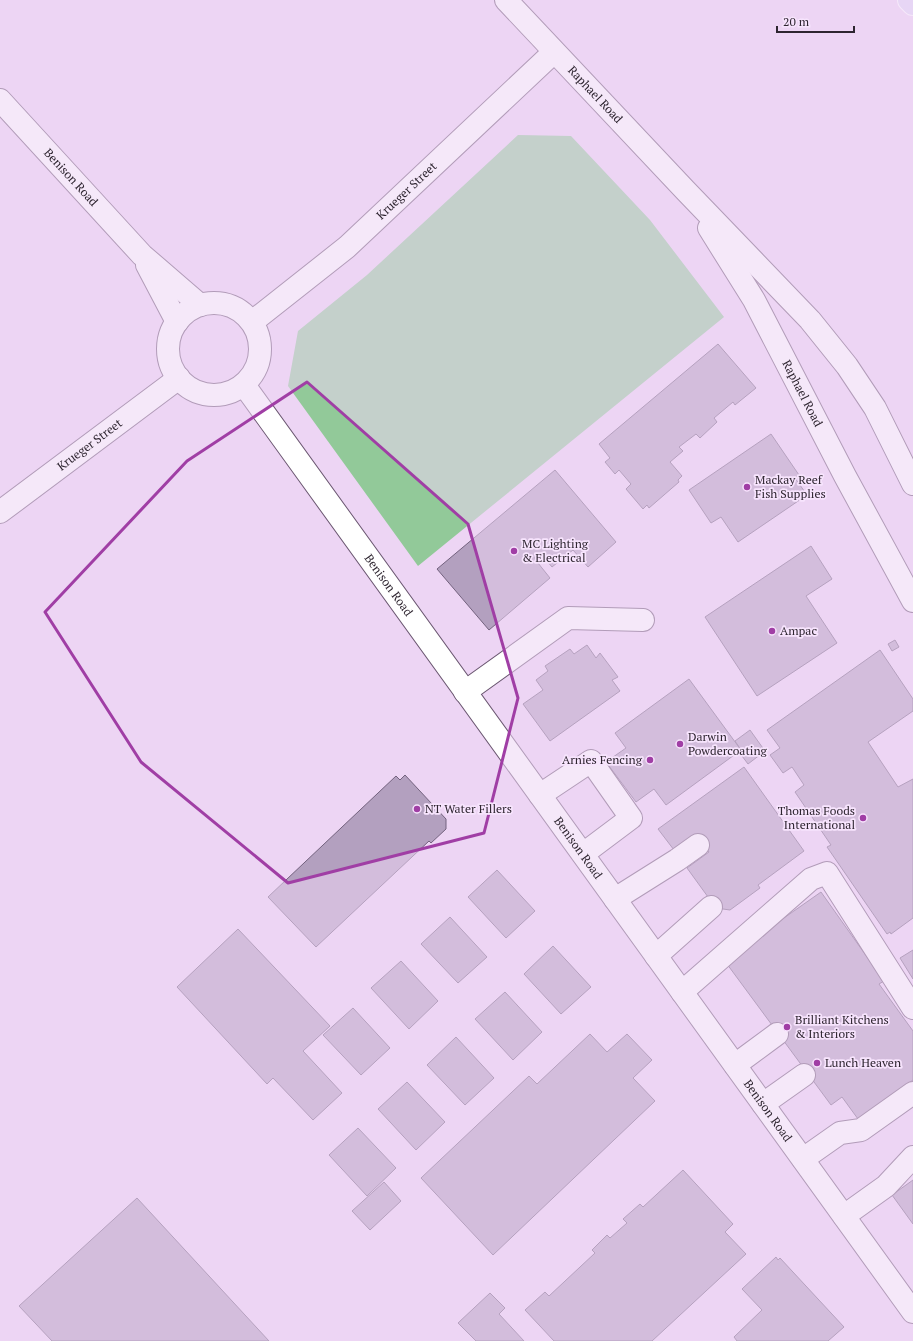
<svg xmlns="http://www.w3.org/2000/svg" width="913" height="1341" viewBox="0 0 913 1341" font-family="'PT Serif',serif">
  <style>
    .green { fill: #92c999 }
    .building { fill: #b3a0bf; stroke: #73627e }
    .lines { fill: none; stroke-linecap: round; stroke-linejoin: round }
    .minor-casing { stroke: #6b5771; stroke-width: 24 }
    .major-casing { stroke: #fff; stroke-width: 24 }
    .minor { stroke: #fff; stroke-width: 22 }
    .major { stroke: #e0d8f5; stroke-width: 22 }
    .marked { fill: none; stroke: #a03ea5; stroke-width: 3; stroke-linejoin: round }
    .poi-dot { fill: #a03ea5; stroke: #f7e4fd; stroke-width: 1.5 }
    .labels { text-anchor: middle; stroke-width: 3.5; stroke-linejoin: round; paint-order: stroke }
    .street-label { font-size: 12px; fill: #2e2530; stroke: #f7e4fd }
    .poi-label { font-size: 12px; fill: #2e2530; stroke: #f7e4fd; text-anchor: start }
  </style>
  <rect width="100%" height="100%" fill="#edd5f4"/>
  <path class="green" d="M518 135 571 136 650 220 724 317 418 566 288 386 298 331 367 275Z"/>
  <path class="building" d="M718 344 756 388 735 405 733 402 714 418 717 422 700 438 696 434 679 447 683 451 670 462 682 476 678 480 679 482 649 508 647 505 643 509 626 489 631 484 619 470 615 474 605 462 610 458 599 444Z
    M771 434 799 475 795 478 807 495 738 542 721 517 711 523 689 490Z
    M555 470 616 542 588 567 573 550 552 567 540 553 534 558 550 578 489 630 437 569Z
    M811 546 832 579 806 596 837 643 757 696 705 617Z
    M895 640 899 647 892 651 888 644Z
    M587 645 596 658 600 653 618 677 612 680 620 691 550 741 523 704 543 690 536 680 548 671 545 666 570 649 574 654Z
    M880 650 913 699V711L868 742 898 787 913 779V918L891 934 890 932 887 934 827 847 831 845 795 792 804 785 792 767 783 773 770 755 780 748 767 730Z
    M689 679 741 750 666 805 654 789 636 802 606 762 626 748 615 733Z
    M750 730 765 751 748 764 739 752 741 750 735 741Z
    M744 767 804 851 758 885 760 888 730 910 716 908 687 868 709 852 696 835 674 850 658 829Z
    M405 775 446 819V829L431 843 429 841 316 947 268 897 396 776 400 780Z
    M497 870 535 911 506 938 468 897Z
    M821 892 884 981 879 984 913 1031V1080L858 1119 842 1097 831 1105 724 960Z
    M450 917 487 957 458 983 421 944Z
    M238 929 330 1026 303 1051 342 1093 313 1120 273 1078 267 1084 177 987Z
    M553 946 591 987 561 1014 524 974Z
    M913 950V979L900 958Z
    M401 961 438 1001 409 1029 371 988Z
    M505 992 542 1032 513 1060 475 1019Z
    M353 1008 390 1048 361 1075 323 1035Z
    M590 1034 607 1052 627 1034 652 1060 633 1078 655 1101 493 1255 421 1178 529 1076 537 1084Z
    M456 1037 494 1078 465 1105 427 1065Z
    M407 1082 445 1122 416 1150 378 1109Z
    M358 1128 396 1168 367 1196 329 1155Z
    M683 1170 733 1224 725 1232 746 1254 652 1341H554L525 1310 545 1292 549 1296 595 1253 592 1250 607 1235 610 1238 627 1223 623 1219 640 1204 643 1207Z
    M913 1180V1224L892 1195Z
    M384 1182 401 1201 370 1230 352 1211Z
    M137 1198 269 1341H52L19 1306Z
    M776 1257 778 1260 780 1258 844 1327 828 1341H737L734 1337 762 1310 742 1289Z
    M490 1293 505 1308 499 1314 524 1341H476L458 1323Z"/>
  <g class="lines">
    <g class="minor-casing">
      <g id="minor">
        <path id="s1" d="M506 0 685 190 810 320 847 366 875 408 913 484"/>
        <path id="s2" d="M0 100 142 255 200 305"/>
        <path id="s3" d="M709 228 754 300 845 476 913 601"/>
        <path d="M147 265 177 322"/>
        <circle cx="214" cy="349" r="46"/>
        <path id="s4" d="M252 322 347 247 554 52"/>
        <path id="s5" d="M244 385 913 1312"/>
        <path id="s6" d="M0 512 179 378"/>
        <path d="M465 692 568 618 643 620"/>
        <path d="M540 795 591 761 631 818 583 854"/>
        <path d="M615 899 677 860 698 845"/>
        <path d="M656 956 711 907"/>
        <path d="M682 992 811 879 827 873 913 1008"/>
        <path d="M735 1065 777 1034"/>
        <path d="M763 1104 804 1075"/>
        <path d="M803 1159 840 1133 861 1130 913 1093"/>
        <path d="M844 1216 886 1186 913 1157"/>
      </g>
    </g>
    <g class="major-casing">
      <path id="major" d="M909 0 913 4"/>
    </g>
    <use href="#minor" class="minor"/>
    <use href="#major" class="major"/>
  </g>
  <path d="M0 0H913V1341H0ZM307 382 468 524 518 698 484 833 288 883 141 762 45 612 187 461Z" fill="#edd5f4" fill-opacity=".55" fill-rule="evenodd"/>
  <path class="marked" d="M307 382 468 524 518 698 484 833 288 883 141 762 45 612 187 461Z"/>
  <g class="poi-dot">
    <circle cx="747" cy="487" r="4"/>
    <circle cx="514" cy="551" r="4"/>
    <circle cx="772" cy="631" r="4"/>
    <circle cx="680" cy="744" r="4"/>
    <circle cx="650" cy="760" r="4"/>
    <circle cx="417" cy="809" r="4"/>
    <circle cx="863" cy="818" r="4"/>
    <circle cx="787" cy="1027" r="4"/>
    <circle cx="817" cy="1063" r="4"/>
  </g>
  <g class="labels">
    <g class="street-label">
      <text dy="4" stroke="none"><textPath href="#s1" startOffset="130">Raphael Road</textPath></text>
      <text dy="4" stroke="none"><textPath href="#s2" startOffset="105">Benison Road</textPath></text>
      <text dy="4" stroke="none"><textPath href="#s4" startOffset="203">Krueger Street</textPath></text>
      <text dy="4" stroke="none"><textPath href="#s3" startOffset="190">Raphael Road</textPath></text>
      <text dy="4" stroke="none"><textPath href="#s6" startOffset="112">Krueger Street</textPath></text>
      <text dy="4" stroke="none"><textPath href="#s5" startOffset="247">Benison Road</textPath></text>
      <text dy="4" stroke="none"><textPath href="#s5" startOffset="571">Benison Road</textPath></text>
      <text dy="4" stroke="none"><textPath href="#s5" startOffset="895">Benison Road</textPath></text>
    </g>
    <g class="poi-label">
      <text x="755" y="484">Mackay Reef<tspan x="755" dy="14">Fish Supplies</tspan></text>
      <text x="522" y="548">MC Lighting<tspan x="522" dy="14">&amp; Electrical</tspan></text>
      <text x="780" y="635">Ampac</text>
      <text x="688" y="741">Darwin<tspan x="688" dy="14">Powdercoating</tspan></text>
      <text x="642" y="764" text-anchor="end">Arnies Fencing</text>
      <text x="425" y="813">NT Water Fillers</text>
      <text x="855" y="815" text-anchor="end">Thomas Foods<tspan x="855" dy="14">International</tspan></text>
      <text x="795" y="1024">Brilliant Kitchens<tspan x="795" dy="14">&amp; Interiors</tspan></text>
      <text x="825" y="1067">Lunch Heaven</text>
    </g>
  </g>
  <path d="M777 26v6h77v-6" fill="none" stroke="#2e2530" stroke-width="2"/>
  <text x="783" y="26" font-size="12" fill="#2e2530" stroke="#f7e4fd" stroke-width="3" paint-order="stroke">20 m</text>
</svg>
